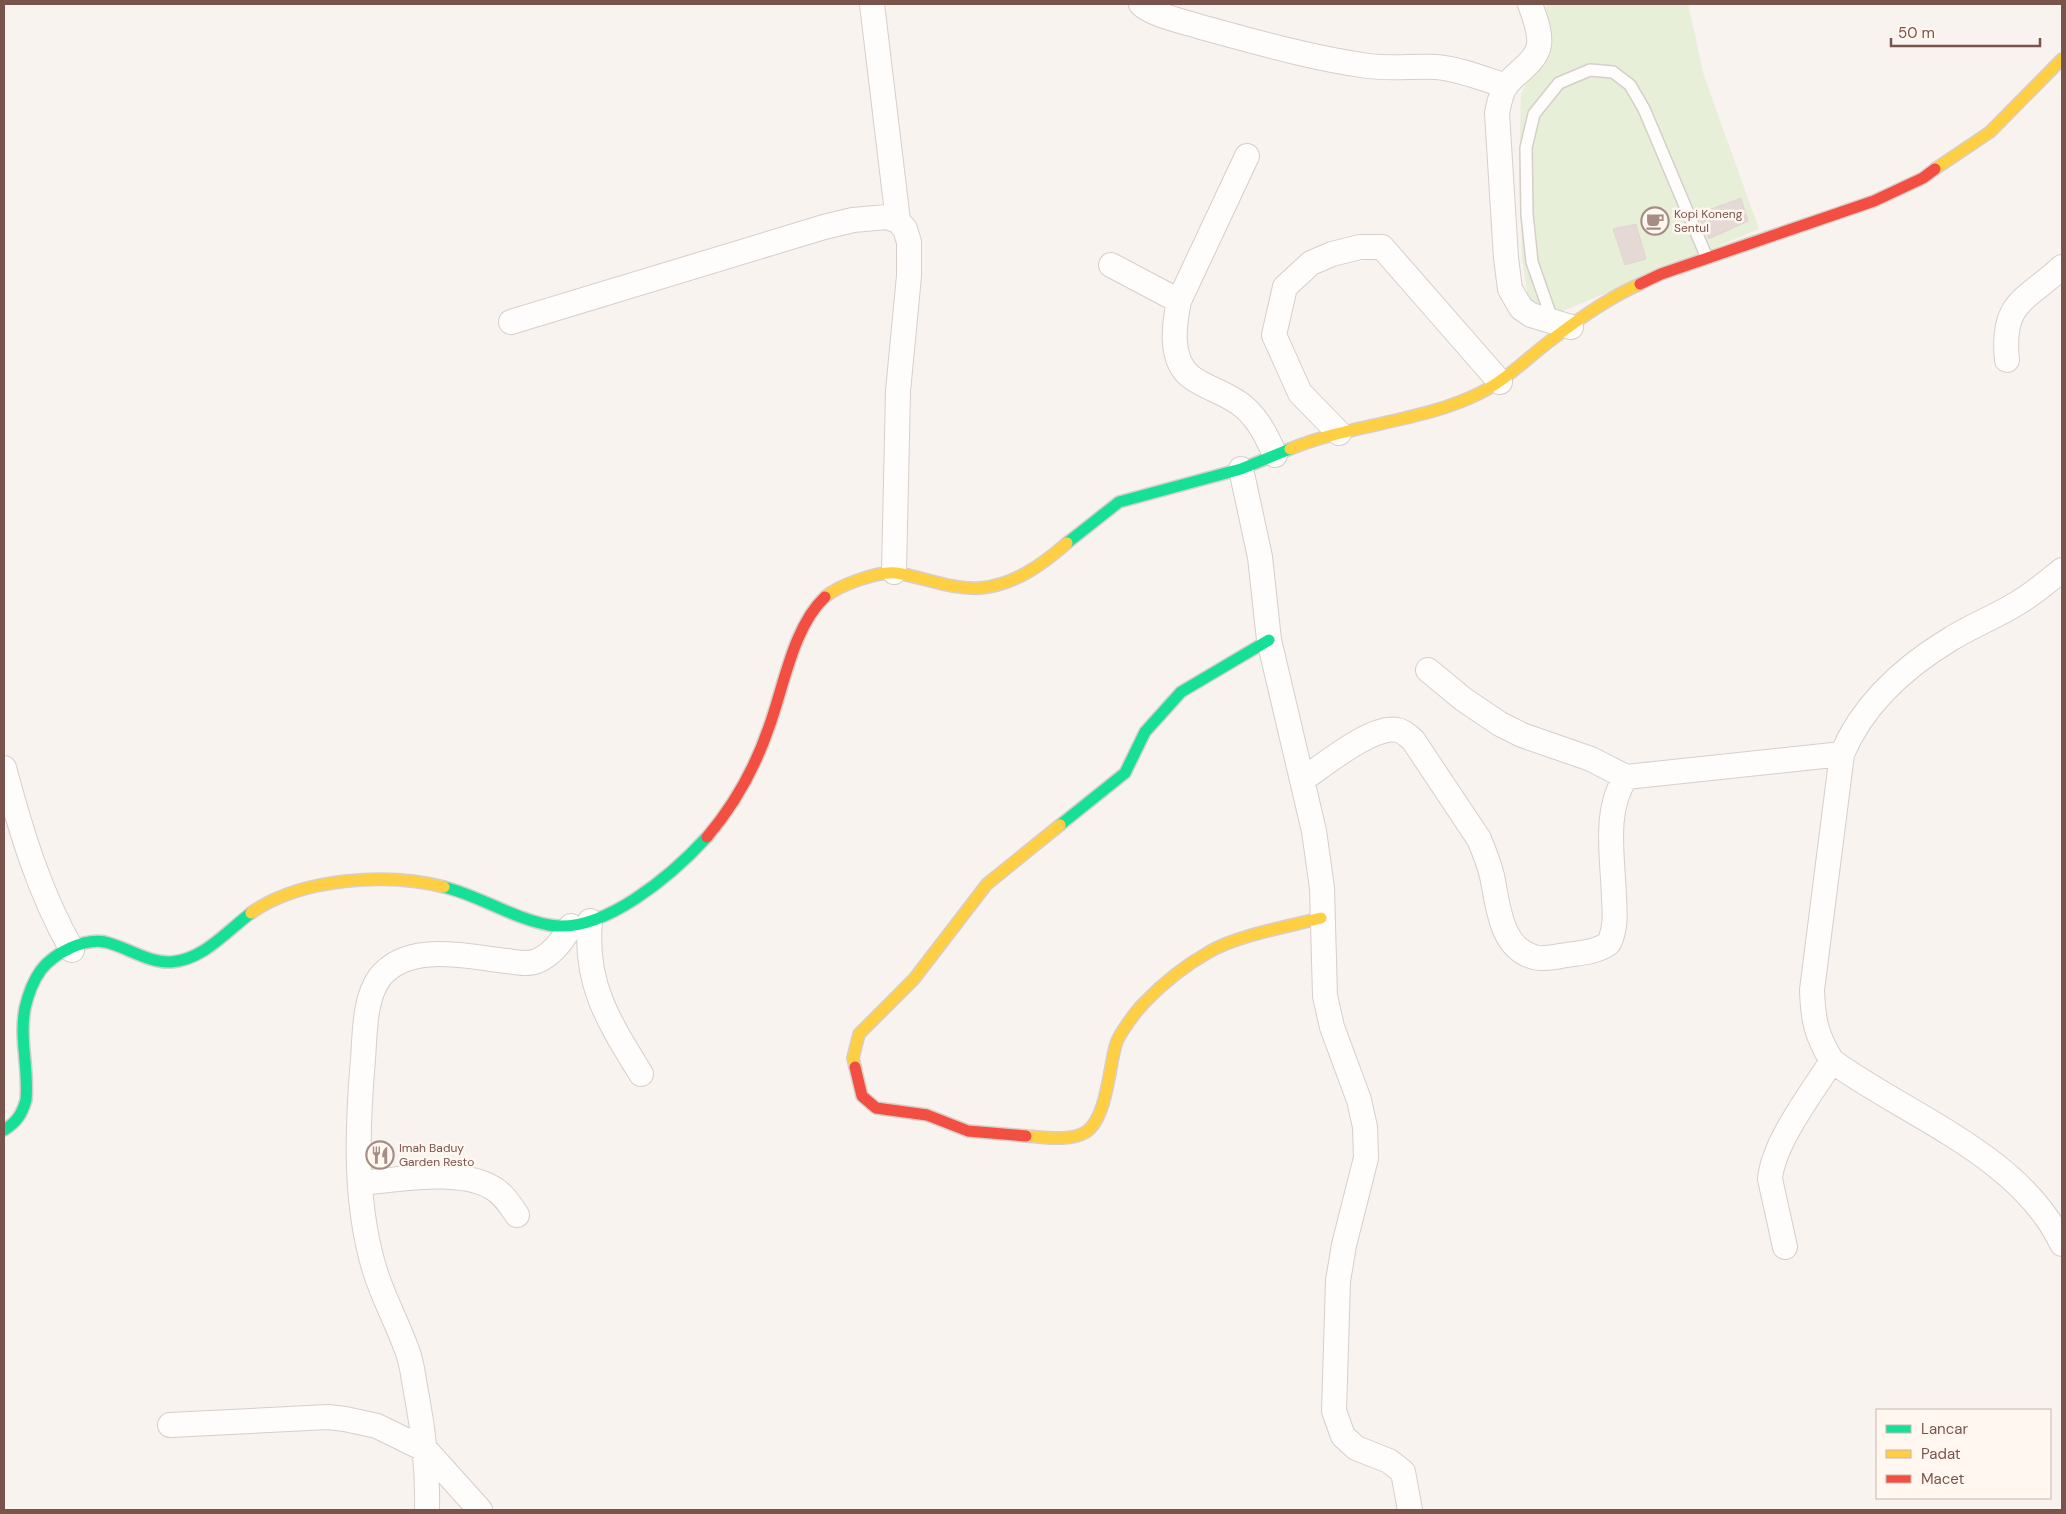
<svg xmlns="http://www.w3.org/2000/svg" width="2066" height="1514" viewBox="0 0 2066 1514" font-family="'DM Sans',sans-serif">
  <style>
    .green { fill: #e8efd8 }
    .building { fill: #e5d9d5; stroke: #e1d5d0 }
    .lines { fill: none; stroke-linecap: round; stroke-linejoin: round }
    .lane-casing { stroke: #d7ceca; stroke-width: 14 }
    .street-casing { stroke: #d7ceca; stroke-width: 26 }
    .fast-casing { stroke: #d8cec9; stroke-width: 14 }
    .slow-casing { stroke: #d8cec9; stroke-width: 14 }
    .jam-casing { stroke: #d8cec9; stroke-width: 14 }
    .lane { stroke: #fefdfc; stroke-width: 11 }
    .street { stroke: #fefdfc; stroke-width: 24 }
    .fast { stroke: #16e098; stroke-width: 11 }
    .slow { stroke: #ffcf43; stroke-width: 11 }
    .jam { stroke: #f24e42; stroke-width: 11 }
    .labels { text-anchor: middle; stroke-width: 5; stroke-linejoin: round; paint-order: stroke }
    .poi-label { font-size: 12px; fill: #79544b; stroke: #fff7f0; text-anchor: start }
  </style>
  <rect width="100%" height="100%" fill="#f8f3ee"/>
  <path class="green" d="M1545 4H1688L1704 76 1759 229 1556 314 1529 306 1522 258 1519 177 1521 94 1550 35Z"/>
  <path class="building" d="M1741 198 1748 221 1709 239 1698 214Z
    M1636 224 1646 259 1625 265 1613 229Z"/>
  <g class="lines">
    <g class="lane-casing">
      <path id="lane" d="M1553 322 1532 262 1527 214 1526 148 1534 114 1559 83 1590 70 1613 72 1630 85 1644 109 1707 258"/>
    </g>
    <g class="street-casing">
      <path id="street" d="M872 4 898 221
        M1141 4C1152 15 1185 22 1201 27 1256 42 1311 58 1368 66 1391 69 1414 66 1436 67 1460 69 1484 79 1506 86
        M1530 4C1534 16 1541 32 1539 45 1536 63 1514 73 1505 87 1500 96 1499 104 1497 113L1506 258 1510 289 1521 308 1531 315 1571 327
        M1247 156 1179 301C1174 325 1169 360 1191 377 1207 389 1228 393 1244 407 1259 420 1267 437 1275 455
        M1111 265 1179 301
        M511 322 824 227 853 220 887 217 898 221 905 229 909 242V276L898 391 894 572
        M2007 360C2001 302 2025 301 2062 267
        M1339 433 1300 393 1274 335 1285 287 1311 263 1332 254 1360 247H1382L1500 382
        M1241 469 1260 557 1269 640 1314 831 1322 888 1325 996 1332 1027 1359 1100 1365 1127 1366 1158 1344 1245 1338 1281 1334 1411 1343 1436 1356 1448 1389 1461 1403 1472 1410 1510
        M2062 570C2047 582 2032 595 2016 604 1995 617 1971 626 1949 640 1903 668 1863 704 1842 754L1812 990C1813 1020 1816 1035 1832 1061 1908 1116 2021 1156 2062 1244
        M1428 670 1463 699 1500 724 1522 735 1591 759 1626 777 1842 754
        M4 768C21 831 39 892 72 950
        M1302 780C1323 766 1372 725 1397 730 1404 731 1408 736 1413 740L1479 839C1484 851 1489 863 1492 876 1498 904 1500 948 1534 957 1543 960 1553 957 1561 956 1577 953 1596 953 1609 943 1616 928 1615 914 1614 898 1613 858 1603 811 1626 777
        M590 921C584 984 609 1022 641 1074
        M361 1183C398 1180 457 1168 491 1187 503 1193 510 1205 517 1215
        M1785 1247 1770 1179C1773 1143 1812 1092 1832 1061
        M170 1425 328 1417 345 1419 377 1426 426 1450 480 1510
        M427 1510C428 1471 424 1435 417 1397 414 1383 413 1369 409 1356 400 1328 385 1302 376 1274 354 1206 357 1129 363 1059 365 1034 364 998 380 977 409 941 468 957 507 961 515 962 528 965 537 961 552 955 563 940 571 926"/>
    </g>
    <g class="fast-casing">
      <path id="fast" d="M1067 543 1119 502 1241 469 1290 449
        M1060 825 1125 773 1145 732 1181 692 1269 640
        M444 887C480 896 512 918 549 925 603 935 673 874 707 837
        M4 1130C17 1122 22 1114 26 1100 29 1069 19 1039 25 1008 28 995 33 981 41 970 54 953 84 938 105 942 127 947 148 963 171 962 203 960 227 931 251 913"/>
    </g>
    <g class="slow-casing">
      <path id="slow" d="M1935 169 1990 132 2062 59
        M1290 449C1350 424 1423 422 1480 393 1506 380 1526 359 1550 341 1577 320 1608 298 1640 284
        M825 597C839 585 878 571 896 573 924 577 951 590 980 588 1014 585 1042 565 1067 543
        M251 913C300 878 388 872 444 887
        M855 1067 853 1058 859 1034 914 979 987 884 1060 825
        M1026 1136C1045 1137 1069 1142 1086 1132 1107 1118 1109 1067 1116 1044 1119 1034 1136 1011 1144 1003 1162 984 1186 965 1209 952 1235 936 1290 926 1321 918"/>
    </g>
    <g class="jam-casing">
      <path id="jam" d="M1640 284 1661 274 1874 201 1923 178 1935 169
        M707 837C736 803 755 768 769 727 784 686 793 627 825 597
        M855 1067 862 1096 876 1108 927 1115 968 1131 1026 1136"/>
    </g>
    <use href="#lane" class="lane"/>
    <use href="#street" class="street"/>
    <use href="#fast" class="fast"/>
    <use href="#slow" class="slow"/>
    <use href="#jam" class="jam"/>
  </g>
  <defs>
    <g id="cafe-ring" transform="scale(1.4375)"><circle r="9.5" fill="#fff7f0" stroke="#a58c84" stroke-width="1.5"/><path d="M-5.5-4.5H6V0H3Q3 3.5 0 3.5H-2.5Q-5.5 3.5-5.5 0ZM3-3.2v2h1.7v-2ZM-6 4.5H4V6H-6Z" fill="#a58c84"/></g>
    <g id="restaurant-ring" transform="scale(1.4375)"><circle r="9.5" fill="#fff7f0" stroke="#a58c84" stroke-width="1.5"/><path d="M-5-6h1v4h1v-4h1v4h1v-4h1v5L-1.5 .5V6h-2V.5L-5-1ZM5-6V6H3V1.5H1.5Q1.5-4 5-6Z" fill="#a58c84"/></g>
  </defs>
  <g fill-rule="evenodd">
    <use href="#cafe-ring" x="1655" y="221"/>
    <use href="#restaurant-ring" x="380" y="1155"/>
  </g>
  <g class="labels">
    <g class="poi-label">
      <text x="1674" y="218">Kopi Koneng<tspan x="1674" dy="14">Sentul</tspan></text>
      <text x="399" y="1152">Imah Baduy<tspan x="399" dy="14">Garden Resto</tspan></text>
    </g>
  </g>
  <rect width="2066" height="1514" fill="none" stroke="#79544b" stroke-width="10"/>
  <rect x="1876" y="1409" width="175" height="90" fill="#fff7f0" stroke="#c9b6ae"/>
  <rect x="1886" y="1425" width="25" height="8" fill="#16e098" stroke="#c9b6ae"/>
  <text x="1921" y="1434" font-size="15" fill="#79544b">Lancar</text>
  <rect x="1886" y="1450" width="25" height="8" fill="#ffcf43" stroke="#c9b6ae"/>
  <text x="1921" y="1459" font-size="15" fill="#79544b">Padat</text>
  <rect x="1886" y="1475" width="25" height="8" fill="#f24e42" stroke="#c9b6ae"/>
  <text x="1921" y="1484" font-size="15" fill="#79544b">Macet</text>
  <path d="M1891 38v8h149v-8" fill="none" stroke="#79544b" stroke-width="2.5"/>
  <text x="1898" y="38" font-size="15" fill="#79544b" stroke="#fff7f0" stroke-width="4" paint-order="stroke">50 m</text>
</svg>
